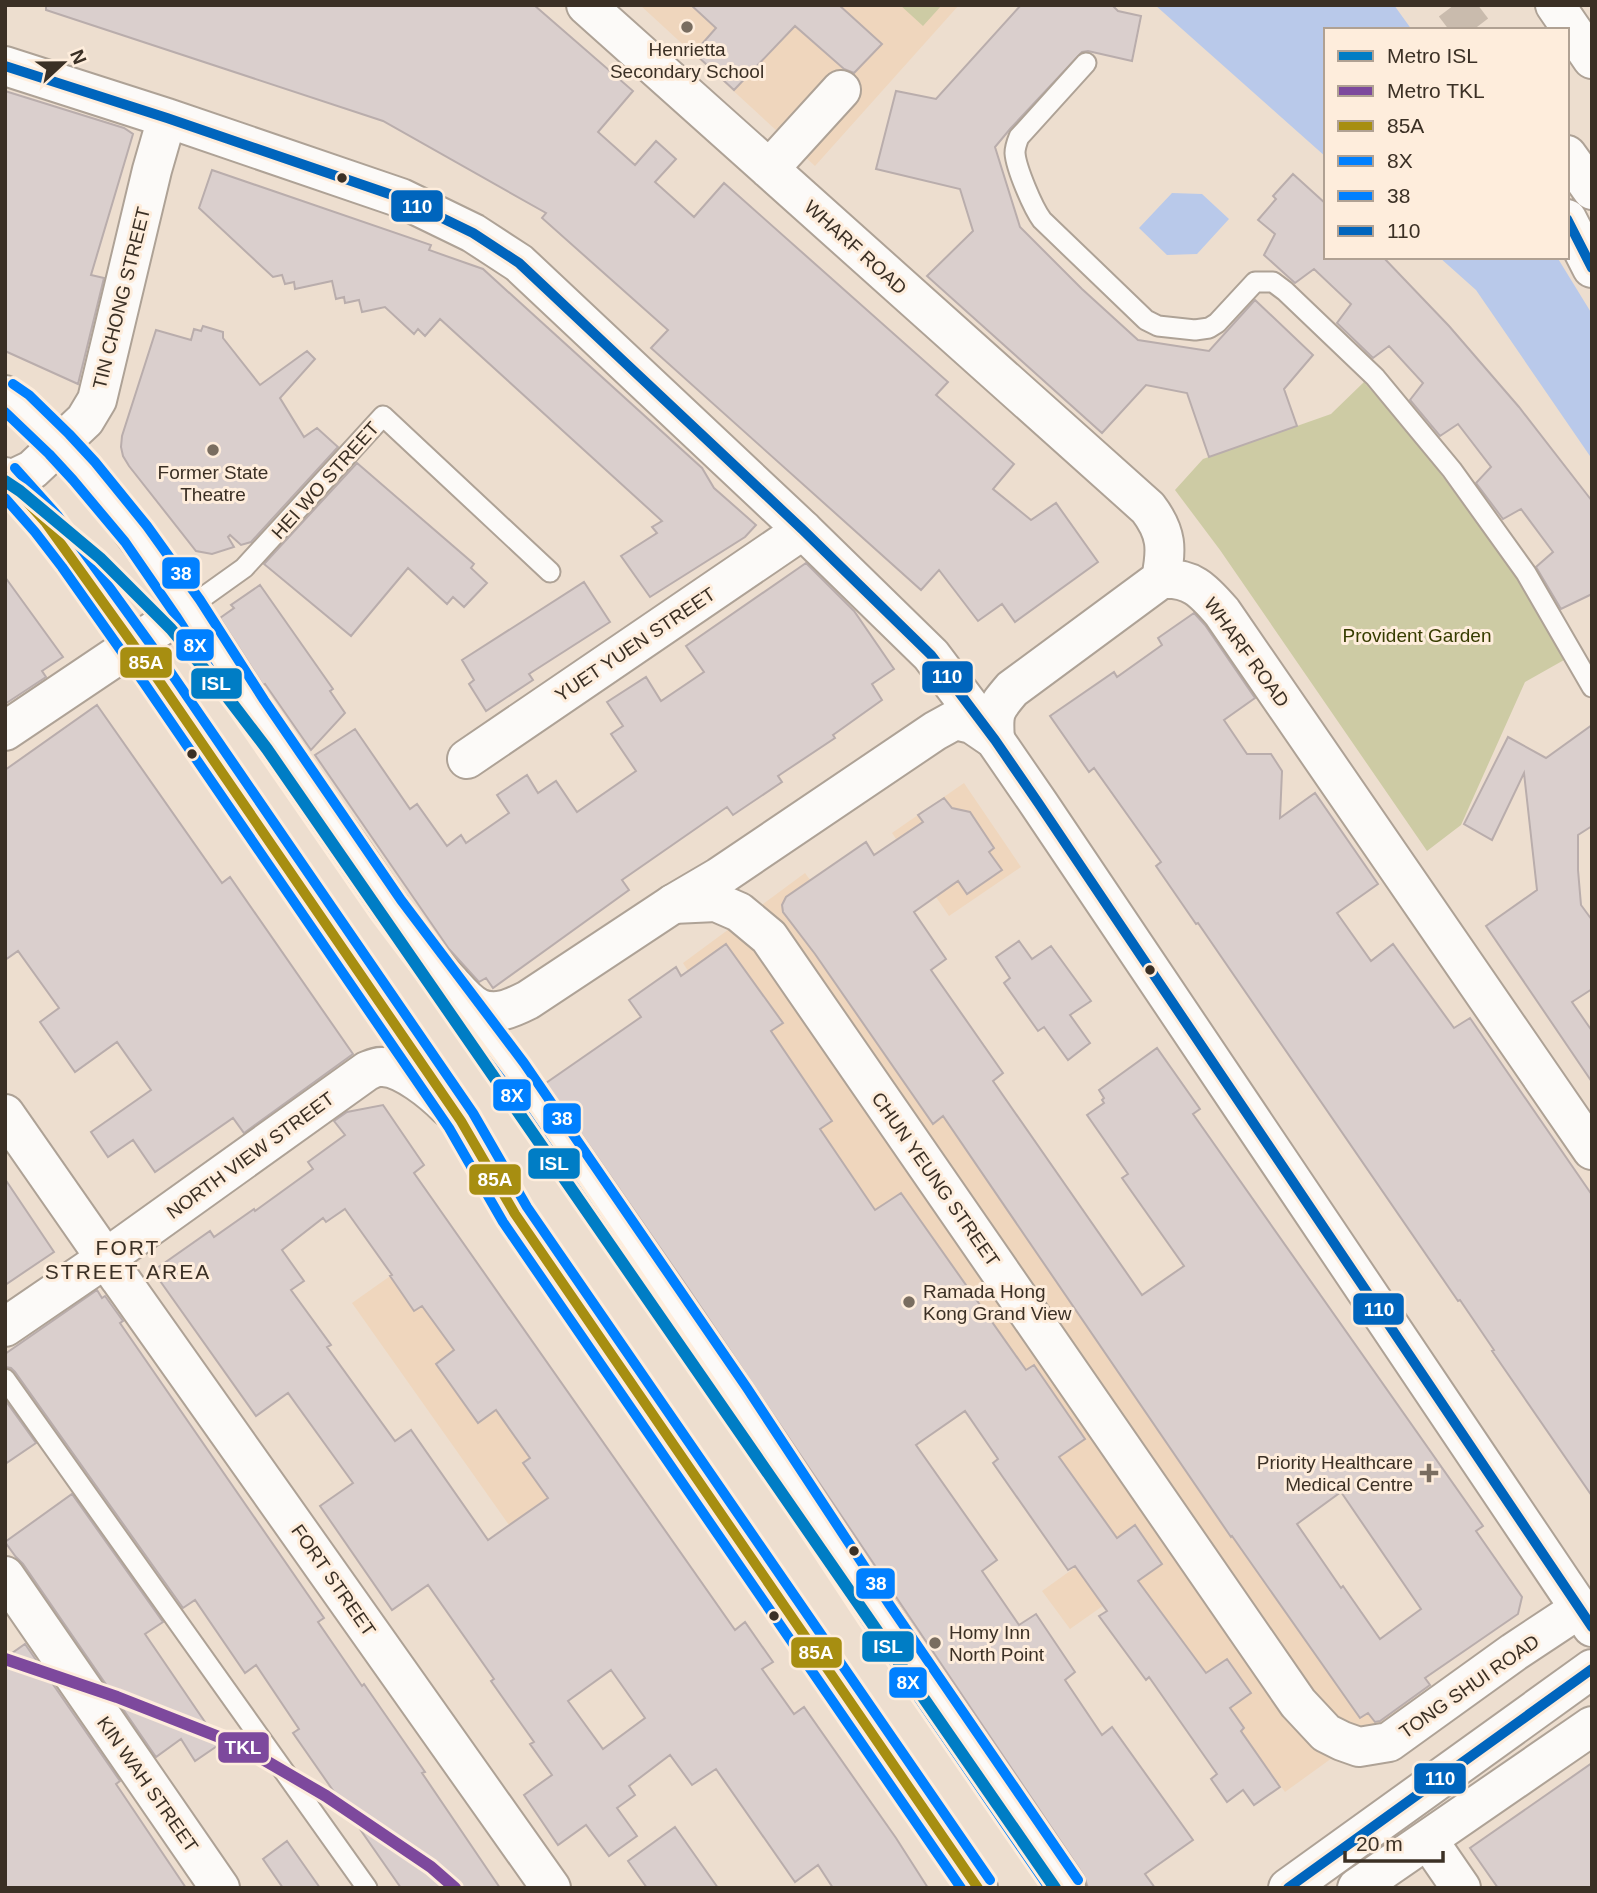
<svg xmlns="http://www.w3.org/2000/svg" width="1597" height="1893" viewBox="0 0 1597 1893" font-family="Helvetica,sans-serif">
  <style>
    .built { fill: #efd6bd }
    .green { fill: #cdcba4 }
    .water { fill: #b9c9ea }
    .pier { fill: #eddecf }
    .building { fill: #dacfcd; stroke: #b9adac; stroke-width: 2; fill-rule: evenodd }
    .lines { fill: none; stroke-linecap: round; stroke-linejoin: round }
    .highway-tunnel { stroke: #c9bbad; stroke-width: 38; stroke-dasharray: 38 19; stroke-linecap: butt }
    .lane-casing { stroke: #aea296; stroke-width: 23 }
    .street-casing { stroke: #aea296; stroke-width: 42 }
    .secondary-casing { stroke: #aea296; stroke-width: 42 }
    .highway-casing { stroke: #aea296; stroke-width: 42 }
    .lane { stroke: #fcfaf8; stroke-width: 19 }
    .street { stroke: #fcfaf8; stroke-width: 38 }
    .secondary { stroke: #fcfaf8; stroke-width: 38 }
    .highway { stroke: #fcfaf8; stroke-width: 38 }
    .bus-1-casing { stroke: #feeddc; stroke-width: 16 }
    .bus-2-casing { stroke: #feeddc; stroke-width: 16 }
    .bus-3-casing { stroke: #feeddc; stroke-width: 16 }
    .bus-4-casing { stroke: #feeddc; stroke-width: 16 }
    .bus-1 { stroke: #a78e11; stroke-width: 10 }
    .bus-2 { stroke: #0080ff; stroke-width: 10 }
    .bus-3 { stroke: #0080ff; stroke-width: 10 }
    .bus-4 { stroke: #0065bd; stroke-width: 10 }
    .metro-1-casing { stroke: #feeddc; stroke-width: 18 }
    .metro-2-casing { stroke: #feeddc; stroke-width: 18 }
    .metro-1 { stroke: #007dc5; stroke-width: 12 }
    .metro-2 { stroke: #7d499d; stroke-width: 12 }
    .poi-dot { fill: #796d60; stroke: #feeddc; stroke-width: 2.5 }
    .bus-dot { fill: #3b3025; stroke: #feeddc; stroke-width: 2.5 }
    .labels { text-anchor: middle; stroke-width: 6; stroke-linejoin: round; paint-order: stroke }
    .poi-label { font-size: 19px; fill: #3b3025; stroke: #feeddc }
    .street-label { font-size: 19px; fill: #3b3025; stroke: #feeddc }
    .park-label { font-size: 19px; fill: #363c00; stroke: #feeddc }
    .neighbourhood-label { font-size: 21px; letter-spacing: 2px; fill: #3b3025; stroke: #feeddc }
    .line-badge { stroke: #feeddc; stroke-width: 2.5 }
    .badge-label { font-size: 19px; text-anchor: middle; font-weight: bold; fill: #fff }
  </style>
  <rect width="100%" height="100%" fill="#eddecf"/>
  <path class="built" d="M640 5H959L815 166Z
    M964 783 1021 867 949 916 892 833Z
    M805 873 1408 1703 1285 1792 1134 1584 1070 1629 1042 1591 1105 1546 994 1392 933 1434 809 1257 683 975 688 971 683 963Z
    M454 1231 611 1452 607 1494 629 1479 684 1558 509 1525 352 1303Z"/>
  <path class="green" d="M900 5H942L923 26Z
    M1364 382 1420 446 1514 573 1564 660 1525 682 1461 825 1427 851 1220 550 1175 490 1203 459 1331 414Z"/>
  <path class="water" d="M1155 5H1592V459L1476 290 1439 257H1567V30H1326V157Z
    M1172 193 1202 194 1229 219 1197 254 1167 255 1139 228Z"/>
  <path class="pier" d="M1394 5H1592V314L1557 257H1567V30H1412Z"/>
  <path class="building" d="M46 5H534L633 91 598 132 635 165 656 141 676 159 655 182 694 217 724 183 948 382 936 395 1014 464 993 489 1031 520 1056 503 1098 562 1015 622 1002 604 978 621 939 570 921 590 651 348 668 330 542 218 546 213 383 121 46 10Z
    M691 5H839L882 44 854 73 844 69 795 26 734 90 694 53 716 28Z
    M1021 5H1112L1118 11 1141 16 1132 61 1088 51 1082 52 1010 129 995 147 1020 227 1082 289 1138 340 1209 351 1255 300 1313 355 1284 389 1297 426 1209 457 1187 393 1146 385 1102 433 927 276 973 231 960 189 876 169 896 91 936 99Z
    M5 91 124 128 133 134 91 275 104 278 78 384 5 351Z
    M212 170 431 245 429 250 483 269 702 468 714 488 756 525 745 537 650 597 621 556 657 533 652 527 662 521 440 319 425 336 418 329 414 334 385 307 362 312 359 300 345 303 344 297 336 299 332 281 295 289 294 282 285 284 282 275 273 277 199 208Z
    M1293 174 1326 204V257H1383L1449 326 1519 407 1592 501V594L1561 609 1536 567 1553 552 1521 509 1503 519 1476 483 1491 467 1458 424 1440 436 1410 400 1423 383 1389 346 1373 358 1337 323 1351 304 1314 269 1295 283 1264 255 1275 234 1258 220 1276 199 1273 196Z
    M203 326 223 332V338L260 385 307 351 315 359 280 398 304 437 317 428 338 447 251 542 241 545 230 535 228 537 234 547 212 554 196 551 129 466 123 456 121 447 122 436 156 330 191 340 194 329 201 331Z
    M357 463 474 564 471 568 487 583 464 607 453 597 447 604 408 568 351 636 264 564Z
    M806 563 854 611 894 669 872 684 882 700 833 735 835 738 778 776 782 782 733 815 727 807 622 880 629 890 493 988 486 978 479 982 449 949 315 755 355 729 410 809 417 804 447 846 461 835 466 843 509 813 497 795 527 775 538 793 556 781 577 812 636 771 611 734 623 726 607 702 646 677 661 701 704 672 686 646Z
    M5 577 63 657 42 671 46 677 5 704Z
    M584 582 610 622 529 674 533 680 486 711 469 684 474 680 462 660Z
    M260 585 333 689 330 691 345 713 311 750 265 684 263 685 220 618 234 608 231 605Z
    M1194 613 1205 625 1255 698 1224 720 1247 754H1271L1282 771 1280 818 1315 793 1378 884 1337 913 1371 961 1393 944 1454 1028 1470 1018 1592 1195V1496L1492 1351 1494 1350 1460 1300 1458 1301 1198 923 1196 924 1156 866 1161 862 1094 768 1089 772 1050 716 1114 672 1117 677 1162 645 1158 638Z
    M97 705 222 883 230 877 353 1054 244 1133 233 1118 155 1172 133 1140 108 1157 91 1132 151 1090 117 1042 75 1072 40 1022 59 1008 18 951 5 960V770Z
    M1592 725V826L1578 835V870L1581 905 1592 920V989L1572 1002 1592 1031V1082L1486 926 1537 890 1524 773 1492 840 1464 824 1508 737 1546 758Z
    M944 798 952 808 970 812 994 848 989 852 1002 870 967 894 958 881 914 912 946 959 931 970 1003 1073 993 1081 1142 1295 1184 1266 1122 1178 1128 1174 1087 1115 1104 1103 1102 1100 1104 1098 1099 1090 1157 1048 1200 1109 1193 1114 1483 1526 1476 1531 1522 1597 1518 1614 1425 1678 1430 1685 1380 1721 1375 1722 1368 1713 1360 1718 1232 1536 1231 1537 943 1116 933 1124 815 954 783 912 782 905 786 897 866 842 874 855 923 822 918 815ZM1341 1492 1421 1609 1380 1639 1343 1586 1341 1588 1297 1524Z
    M1019 941 1032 959 1051 946 1091 1001 1070 1015 1090 1043 1068 1060 1044 1027 1038 1031 1004 983 1010 978 996 957Z
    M726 944 783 1023 771 1031 832 1121 820 1129 875 1210 901 1193 1026 1370 1034 1365 1085 1439 1059 1457 1117 1538 1135 1525 1162 1564 1138 1581 1206 1673 1227 1659 1251 1693 1230 1708 1244 1728 1241 1731 1280 1787 1254 1805 1243 1790 1227 1802 1211 1779 1217 1774 1149 1677 1146 1680 1099 1616 1107 1611 1075 1566 1068 1570 993 1463 998 1459 965 1411 916 1445 997 1560 982 1571 1019 1625 1036 1614 1075 1672 1065 1680 1102 1735 1112 1727 1193 1840 1145 1874 1155 1888H1088L1084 1876 692 1294 546 1083 641 1017 629 1000 676 967 681 976Z
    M383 1105 424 1165 414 1173 735 1630 745 1622 773 1662 762 1669 794 1714 804 1707 896 1838 928 1888H833L818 1865 795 1882 716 1769 692 1785 670 1755 629 1786 635 1795 617 1808 637 1836 609 1856 586 1825 558 1845 524 1795 552 1775 530 1744 534 1742 491 1681 494 1679 428 1585 392 1610 320 1506 353 1483 288 1393 256 1416 153 1271 210 1231 214 1237 254 1209 255 1211 313 1169 308 1162 345 1135 334 1121 347 1112ZM345 1209 392 1275 390 1276 414 1311 422 1306 454 1350 436 1364 478 1423 496 1410 530 1458 523 1463 548 1498 488 1540 411 1430 395 1441 327 1347 331 1345 291 1290 304 1281 282 1250 323 1218 326 1222ZM611 1670 645 1718 603 1749 568 1701Z
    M5 1179 54 1252 5 1285Z
    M97 1290 102 1298 105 1296 123 1321 120 1323 324 1618 318 1622 362 1686 364 1684 425 1772 422 1773 500 1888H401L293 1733 299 1729 256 1665 245 1673 195 1600 183 1608 15 1372 11 1368 5 1367V1354Z
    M5 1400 36 1443 5 1464Z
    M72 1494 163 1622 145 1634 220 1744 195 1761 181 1739 156 1757 23 1564 16 1557 5 1542Z
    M25 1644 120 1781 116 1784 186 1888H5V1658Z
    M1592 1763V1888H1498L1470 1848Z
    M675 1827 718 1888H647L628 1861Z
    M287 1841 320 1888H283L263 1859Z"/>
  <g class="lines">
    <path class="highway-tunnel" d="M1454 5 1473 30"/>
    <g class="lane-casing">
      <path id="lane" d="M1086 63 1019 137C1017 142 1015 147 1015 153 1016 168 1033 208 1042 220L1146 320 1158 326 1195 330 1209 328 1217 323 1255 282H1273L1285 291 1375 377 1452 470 1526 573 1592 687
        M188 608 244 568 383 416 550 572
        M5 1379 367 1888"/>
    </g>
    <g class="street-casing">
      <path id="street" d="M586 5 1148 508C1167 533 1167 549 1161 579
        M769 169 841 90
        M1161 579C1191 577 1203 590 1222 612L1592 1150
        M5 731 188 608
        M995 740C993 712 994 710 1012 689L1161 579
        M467 759 803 530
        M673 904 716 902 739 912 769 937 1298 1703 1326 1733 1342 1741 1359 1747 1389 1742 1514 1652 1579 1609
        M449 987C507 1064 562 1145 617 1224 769 1444 914 1668 1066 1888
        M5 1114 120 1279
        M116 1273 551 1888
        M5 1327 106 1258 367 1071C372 1069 378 1066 383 1067 404 1068 433 1092 448 1107
        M5 1576 220 1888
        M1428 1840 1461 1888"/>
    </g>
    <g class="secondary-casing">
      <path id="secondary" d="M5 66 167 118 401 198 473 233 519 263 803 530 931 655 995 740 1039 804 1592 1627
        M5 395C29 413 50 435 71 457 141 532 194 619 250 705 283 757 321 806 356 857 385 900 414 946 451 983 459 992 467 1002 478 1008 496 1016 512 1008 528 1000L673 904 719 877 935 731 955 720 972 724 994 739
        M5 477 46 523 73 559 155 675 461 1121 515 1214 773 1591 978 1888
        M9 481 32 470 85 420 97 400 152 170 167 118
        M1357 1888 1592 1726"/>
    </g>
    <g class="highway-casing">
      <path id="highway" d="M1555 5 1592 59
        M1567 155 1592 190
        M1567 219 1592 268
        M1288 1888 1592 1669"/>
    </g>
    <use href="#lane" class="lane"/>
    <use href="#street" class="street"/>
    <use href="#secondary" class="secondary"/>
    <use href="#highway" class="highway"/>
    <g class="bus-1-casing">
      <path id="bus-1" d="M5 477 46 523 155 675 461 1121 515 1214 978 1888"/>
    </g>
    <g class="bus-2-casing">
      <path id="bus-2" d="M5 412 49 454 73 480 125 542 176 616 240 716 378 916 501 1079 723 1404 865 1620 1049 1888
        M5 498 35 532 62 567 144 683 449 1128 503 1222 961 1888"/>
    </g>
    <g class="bus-3-casing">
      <path id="bus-3" d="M13 384 29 395 69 434 95 462 147 526 200 600 264 700 401 900 524 1063 747 1388 889 1604 1078 1880
        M15 468 57 515 167 667 473 1113 527 1207 990 1880"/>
    </g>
    <g class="bus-4-casing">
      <path id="bus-4" d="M5 66 167 118 401 198 473 233 519 263 803 530 931 655 995 740 1039 804 1592 1627
        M1567 219 1592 268
        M1288 1888 1592 1669"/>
    </g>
    <use href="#bus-1" class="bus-1"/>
    <use href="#bus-2" class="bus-2"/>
    <use href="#bus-3" class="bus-3"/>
    <use href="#bus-4" class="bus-4"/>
    <g class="metro-1-casing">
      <path id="metro-1" d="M5 481 20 491 100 558 171 629 225 694 267 749 1055 1888"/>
    </g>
    <g class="metro-2-casing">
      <path id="metro-2" d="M5 1659 117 1697 237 1744 326 1796 431 1867 455 1888"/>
    </g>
    <use href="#metro-1" class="metro-1"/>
    <use href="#metro-2" class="metro-2"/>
  </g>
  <g class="poi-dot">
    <circle cx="687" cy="27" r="7"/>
    <circle cx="213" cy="450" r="7"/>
    <circle cx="909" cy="1302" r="7"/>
    <path d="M1425.5 1462.5h7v7h7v7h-7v7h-7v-7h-7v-7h7z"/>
    <circle cx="935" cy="1643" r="7"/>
  </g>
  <g class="bus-dot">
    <circle cx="342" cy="178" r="6"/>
    <circle cx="192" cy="754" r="6"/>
    <circle cx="1150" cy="970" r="6"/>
    <circle cx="854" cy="1551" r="6"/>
    <circle cx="774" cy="1616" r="6"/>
  </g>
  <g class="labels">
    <g class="poi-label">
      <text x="687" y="56">Henrietta<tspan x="687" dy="22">Secondary School</tspan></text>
      <text x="213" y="479">Former State<tspan x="213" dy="22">Theatre</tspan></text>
      <text x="923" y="1298" text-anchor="start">Ramada Hong<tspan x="923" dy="22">Kong Grand View</tspan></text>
      <text x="1413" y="1469" text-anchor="end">Priority Healthcare<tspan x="1413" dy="22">Medical Centre</tspan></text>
      <text x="949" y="1639" text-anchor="start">Homy Inn<tspan x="949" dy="22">North Point</tspan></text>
    </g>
    <g class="street-label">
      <text transform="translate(856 247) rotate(42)" y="7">WHARF ROAD</text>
      <text transform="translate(121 298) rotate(-76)" y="7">TIN CHONG STREET</text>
      <text transform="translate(325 480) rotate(-48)" y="7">HEI WO STREET</text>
      <text transform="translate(635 644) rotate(-34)" y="7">YUET YUEN STREET</text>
      <text transform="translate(1247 652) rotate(54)" y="7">WHARF ROAD</text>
      <text transform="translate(250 1155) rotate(-36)" y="7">NORTH VIEW STREET</text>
      <text transform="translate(936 1179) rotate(55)" y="7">CHUN YEUNG STREET</text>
      <text transform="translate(334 1580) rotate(55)" y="7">FORT STREET</text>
      <text transform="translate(1469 1686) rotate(-35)" y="7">TONG SHUI ROAD</text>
      <text transform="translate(148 1784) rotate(55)" y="7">KIN WAH STREET</text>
    </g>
    <g class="park-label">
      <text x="1417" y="642">Provident Garden</text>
    </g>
    <g class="neighbourhood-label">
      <text x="128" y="1255">FORT<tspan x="128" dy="24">STREET AREA</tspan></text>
    </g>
  </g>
  <g class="line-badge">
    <rect x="390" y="189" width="54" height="34" rx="7" fill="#0065bd"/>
    <rect x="161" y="556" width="40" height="34" rx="7" fill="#0080ff"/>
    <rect x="175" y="628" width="40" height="34" rx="7" fill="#0080ff"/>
    <rect x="119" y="646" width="54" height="33" rx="7" fill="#a78e11"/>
    <rect x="921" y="660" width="53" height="34" rx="7" fill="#0065bd"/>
    <rect x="190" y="667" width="53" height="33" rx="7" fill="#007dc5"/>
    <rect x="492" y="1078" width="40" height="34" rx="7" fill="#0080ff"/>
    <rect x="542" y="1102" width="40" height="33" rx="7" fill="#0080ff"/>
    <rect x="527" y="1147" width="54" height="33" rx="7" fill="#007dc5"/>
    <rect x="468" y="1163" width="54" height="33" rx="7" fill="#a78e11"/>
    <rect x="1352" y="1292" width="53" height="34" rx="7" fill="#0065bd"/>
    <rect x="855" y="1567" width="41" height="33" rx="7" fill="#0080ff"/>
    <rect x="861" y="1630" width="54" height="33" rx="7" fill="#007dc5"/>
    <rect x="790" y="1636" width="53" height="33" rx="7" fill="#a78e11"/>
    <rect x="888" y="1666" width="40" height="33" rx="7" fill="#0080ff"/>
    <rect x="217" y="1731" width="53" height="33" rx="7" fill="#7d499d"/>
    <rect x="1413" y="1762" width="54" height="33" rx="7" fill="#0065bd"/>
  </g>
  <g class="badge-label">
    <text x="417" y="213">110</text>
    <text x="181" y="580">38</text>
    <text x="195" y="652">8X</text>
    <text x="146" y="669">85A</text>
    <text x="947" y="683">110</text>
    <text x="216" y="690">ISL</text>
    <text x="512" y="1102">8X</text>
    <text x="562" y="1125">38</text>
    <text x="554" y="1170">ISL</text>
    <text x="495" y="1186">85A</text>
    <text x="1379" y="1316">110</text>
    <text x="876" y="1590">38</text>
    <text x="888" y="1653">ISL</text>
    <text x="816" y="1659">85A</text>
    <text x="908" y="1689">8X</text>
    <text x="243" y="1754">TKL</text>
    <text x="1440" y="1785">110</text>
  </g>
  <rect width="1597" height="1893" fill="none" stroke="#3b3025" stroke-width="14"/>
  <rect x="1324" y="28" width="245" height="231" fill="#feeddc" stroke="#b0a193" stroke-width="2"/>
  <rect x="1338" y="51" width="35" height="10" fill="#007dc5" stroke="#b0a193" stroke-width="2"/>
  <text x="1387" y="63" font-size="21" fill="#3b3025">Metro ISL</text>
  <rect x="1338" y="86" width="35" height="10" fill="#7d499d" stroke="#b0a193" stroke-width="2"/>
  <text x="1387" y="98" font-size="21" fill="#3b3025">Metro TKL</text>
  <rect x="1338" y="121" width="35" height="10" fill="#a78e11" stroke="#b0a193" stroke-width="2"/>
  <text x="1387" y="133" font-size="21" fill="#3b3025">85A</text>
  <rect x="1338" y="156" width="35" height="10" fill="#0080ff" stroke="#b0a193" stroke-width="2"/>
  <text x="1387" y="168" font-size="21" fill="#3b3025">8X</text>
  <rect x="1338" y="191" width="35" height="10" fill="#0080ff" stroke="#b0a193" stroke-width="2"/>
  <text x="1387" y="203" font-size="21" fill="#3b3025">38</text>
  <rect x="1338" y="226" width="35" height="10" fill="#0065bd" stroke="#b0a193" stroke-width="2"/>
  <text x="1387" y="238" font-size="21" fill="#3b3025">110</text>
  <g transform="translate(63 63) rotate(68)" stroke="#feeddc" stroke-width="5" paint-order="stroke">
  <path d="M0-5L12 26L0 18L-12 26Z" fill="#3b3025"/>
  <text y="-10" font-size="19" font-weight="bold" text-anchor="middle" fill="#3b3025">N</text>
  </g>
  <path d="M1345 1851v10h98v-10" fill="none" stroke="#3b3025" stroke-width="3.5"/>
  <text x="1356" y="1851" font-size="21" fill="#3b3025" stroke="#feeddc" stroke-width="5" paint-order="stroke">20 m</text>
</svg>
